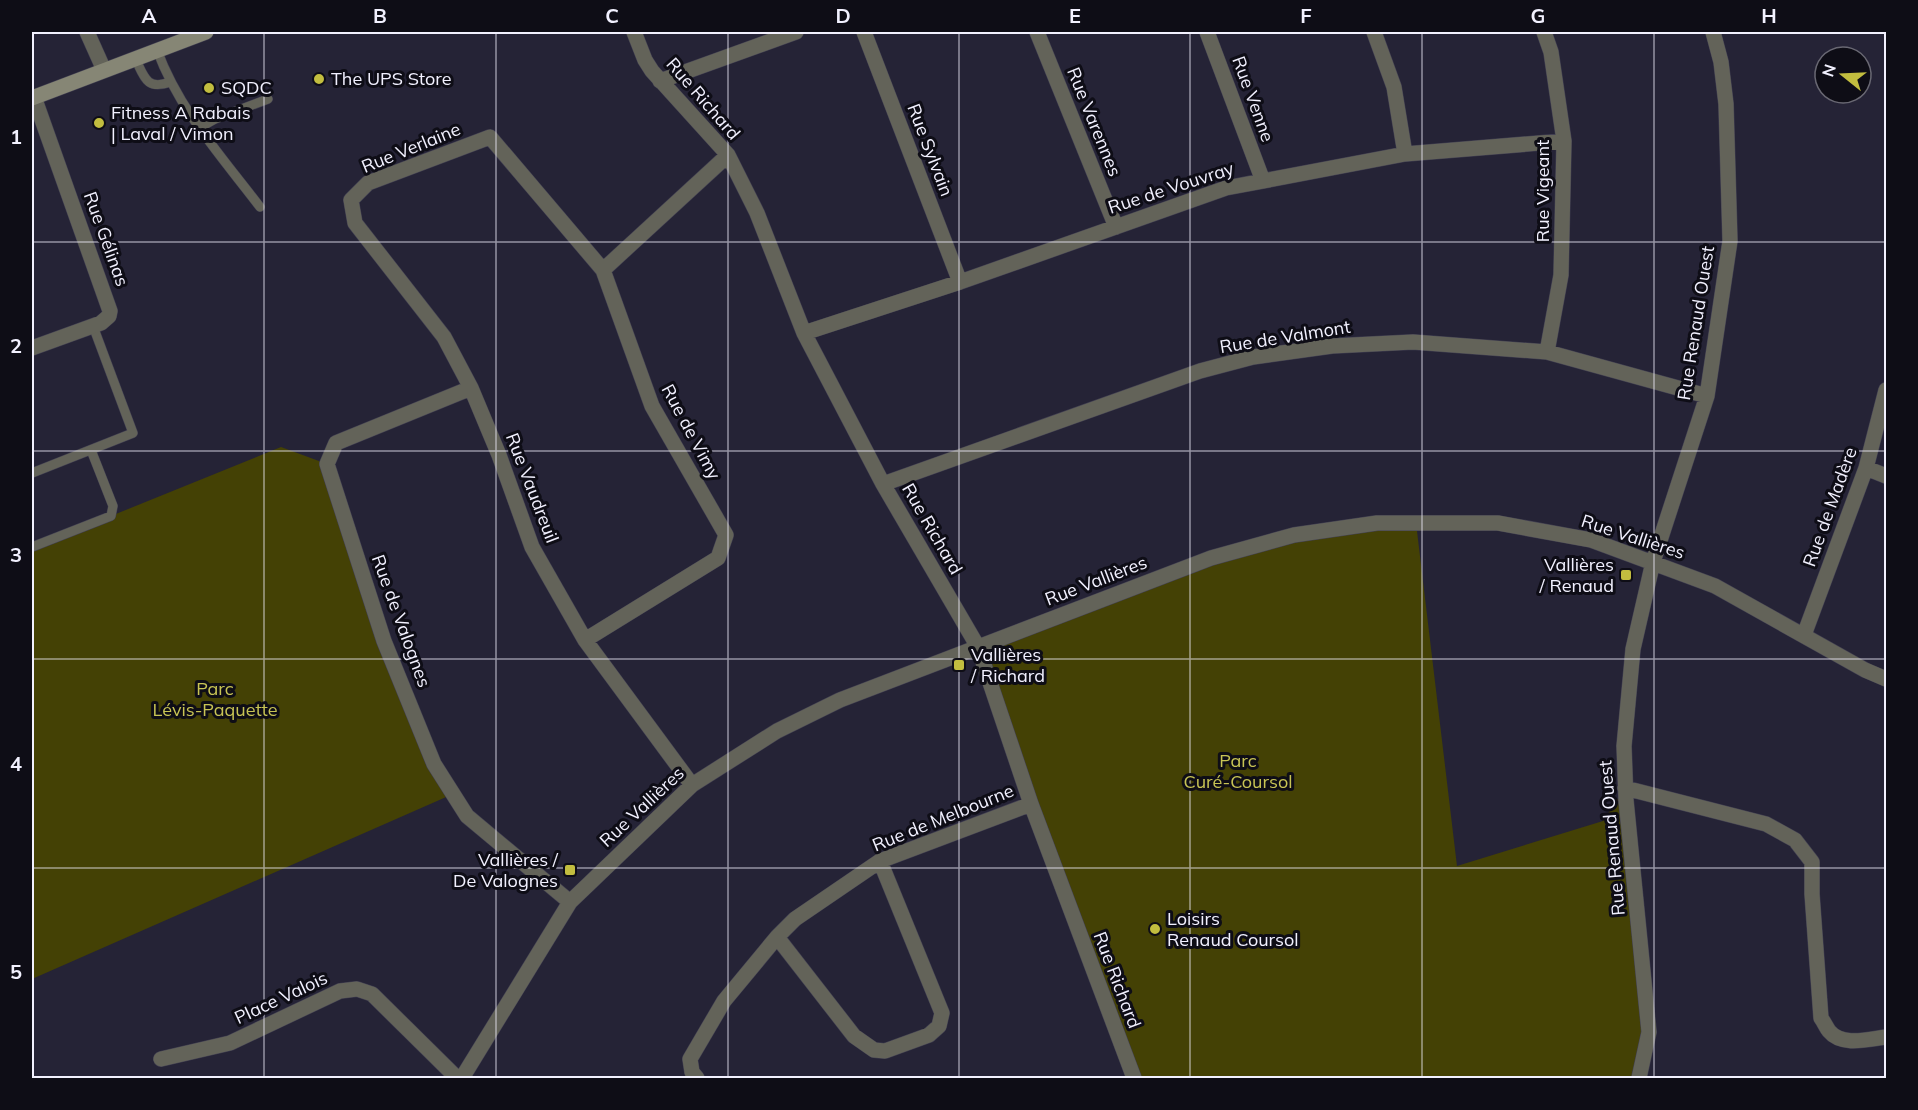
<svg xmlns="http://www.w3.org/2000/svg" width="1918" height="1110" viewBox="0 0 1918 1110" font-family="Mulish,sans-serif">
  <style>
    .park { fill: #444105 }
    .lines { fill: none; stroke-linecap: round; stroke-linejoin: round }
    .lane-casing { stroke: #424052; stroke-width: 10 }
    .street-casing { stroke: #424052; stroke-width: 16 }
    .secondary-casing { stroke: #424052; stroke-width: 16 }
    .lane { stroke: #636359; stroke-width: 9 }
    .street { stroke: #636359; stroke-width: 15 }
    .secondary { stroke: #868675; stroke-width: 15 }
    .grid { fill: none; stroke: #f2f1ff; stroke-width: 1.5; stroke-opacity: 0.55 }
    .poi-dot { fill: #c2bd3f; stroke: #0e0d16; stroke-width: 2 }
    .labels { text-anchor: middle; stroke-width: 6; stroke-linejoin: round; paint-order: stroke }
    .poi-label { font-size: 18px; fill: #f2f1ff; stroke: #0e0d16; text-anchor: start }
    .street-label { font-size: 18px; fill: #f2f1ff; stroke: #0e0d16 }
    .park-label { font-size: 18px; fill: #c8c454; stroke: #0e0d16 }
    .neatline { fill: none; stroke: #f2f1ff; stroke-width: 2 }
    .grid-label { font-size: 20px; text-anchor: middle; font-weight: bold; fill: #f2f1ff }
  </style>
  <rect width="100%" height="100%" fill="#252336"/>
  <path class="park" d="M281 447 327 464 434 764 453 794 32 979V548Z
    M1377 523 1417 531 1457 866 1603 821 1625 788 1649 1032 1639 1078H1134L978 647 1211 558Z"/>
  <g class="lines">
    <g class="lane-casing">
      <path id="lane" d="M157 50C179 110 222 157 260 207
        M135 58C144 76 146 91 170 82
        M199 128 215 119 268 99
        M32 473 133 433 93 326
        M32 547 111 516 113 506 91 450"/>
    </g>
    <g class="street-casing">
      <path id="street" d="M87 32 104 70
        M634 32 645 60 652 71 728 155 757 213 804 333 883 484 978 647 1031 804 1134 1078
        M864 32 960 282
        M1037 32 1116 227
        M1207 32 1263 181
        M1374 32 1394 87 1405 154
        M1544 32 1551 52 1564 141 1561 275 1547 352
        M660 81 796 32
        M603 270 728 155
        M804 333 960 282 1226 188 1405 154 1564 141
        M32 348 101 323 109 316 110 311 34 97
        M471 388 336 443 327 464 384 641 434 764 467 816 570 902
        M1866 468 1886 476
        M883 484 1200 371 1253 357 1332 346 1413 342 1547 352 1707 396
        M1804 635 1866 468 1886 390
        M585 640 718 558 726 535 652 406 603 270 490 137 368 183 351 200 355 223 444 337 471 388 499 455 532 547 585 640 692 785
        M1625 788 1766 824 1795 840 1812 862V894L1821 1018C1824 1022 1826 1027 1829 1031 1842 1047 1869 1039 1886 1037
        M777 937 854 1036 874 1050 885 1051 929 1035 939 1026 942 1013 880 861
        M161 1059 230 1043 340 991 357 989 372 994 457 1078
        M462 1078 570 902 692 785 777 731 840 700 1211 558 1294 535 1377 523H1498L1591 540 1715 586 1865 670 1886 679
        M697 1078 692 1072 690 1059 724 1001 777 937 795 919 880 861 1031 804
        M1639 1078 1649 1032 1626 800 1624 746 1633 649 1653 562 1707 396 1730 241 1726 104 1721 62 1713 32"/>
    </g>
    <g class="secondary-casing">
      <path id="secondary" d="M32 98 206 32"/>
    </g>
    <use href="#lane" class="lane"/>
    <use href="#street" class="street"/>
    <use href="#secondary" class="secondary"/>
  </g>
  <path class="grid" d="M264 32V1078M496 32V1078M728 32V1078M959 32V1078M1190 32V1078M1422 32V1078M1654 32V1078M32 242H1886M32 451H1886M32 659H1886M32 868H1886"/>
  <g class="poi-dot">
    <circle cx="319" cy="79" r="6"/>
    <circle cx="209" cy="88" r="6"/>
    <circle cx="99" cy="123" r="6"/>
    <rect x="1620" y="569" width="12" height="12" rx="3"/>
    <rect x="953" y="659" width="12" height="12" rx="3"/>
    <rect x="564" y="864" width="12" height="12" rx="3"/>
    <circle cx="1155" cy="929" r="6"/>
  </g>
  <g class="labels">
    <g class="poi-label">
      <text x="331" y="85">The UPS Store</text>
      <text x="221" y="94">SQDC</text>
      <text x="111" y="119">Fitness A Rabais<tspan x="111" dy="21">| Laval / Vimon</tspan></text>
      <text x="1614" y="571" text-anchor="end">Vallières<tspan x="1614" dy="21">/ Renaud</tspan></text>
      <text x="971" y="661">Vallières<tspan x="971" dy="21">/ Richard</tspan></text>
      <text x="558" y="866" text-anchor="end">Vallières /<tspan x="558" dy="21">De Valognes</tspan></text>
      <text x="1167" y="925">Loisirs<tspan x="1167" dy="21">Renaud Coursol</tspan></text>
    </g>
    <g class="street-label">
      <text transform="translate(703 99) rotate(49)" y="6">Rue Richard</text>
      <text transform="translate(1253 99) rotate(70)" y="6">Rue Venne</text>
      <text transform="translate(1094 122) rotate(68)" y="6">Rue Varennes</text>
      <text transform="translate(411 148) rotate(-22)" y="6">Rue Verlaine</text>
      <text transform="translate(930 150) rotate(69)" y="6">Rue Sylvain</text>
      <text transform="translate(1171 188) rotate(-18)" y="6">Rue de Vouvray</text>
      <text transform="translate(1543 191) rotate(-90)" y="6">Rue Vigeant</text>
      <text transform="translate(106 239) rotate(70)" y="6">Rue Gélinas</text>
      <text transform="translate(1696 323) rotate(-81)" y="6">Rue Renaud Ouest</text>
      <text transform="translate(1285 337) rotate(-9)" y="6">Rue de Valmont</text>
      <text transform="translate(691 432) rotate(62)" y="6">Rue de Vimy</text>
      <text transform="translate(532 488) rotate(69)" y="6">Rue Vaudreuil</text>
      <text transform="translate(1830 507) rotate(-70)" y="6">Rue de Madère</text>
      <text transform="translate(932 529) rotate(60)" y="6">Rue Richard</text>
      <text transform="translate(1633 537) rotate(18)" y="6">Rue Vallières</text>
      <text transform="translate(1096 581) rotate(-21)" y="6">Rue Vallières</text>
      <text transform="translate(401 621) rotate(70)" y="6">Rue de Valognes</text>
      <text transform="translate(642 807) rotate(-43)" y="6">Rue Vallières</text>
      <text transform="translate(943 818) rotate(-22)" y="6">Rue de Melbourne</text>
      <text transform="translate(1612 838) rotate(-95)" y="6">Rue Renaud Ouest</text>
      <text transform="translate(1117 980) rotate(69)" y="6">Rue Richard</text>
      <text transform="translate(281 998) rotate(-25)" y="6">Place Valois</text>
    </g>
    <g class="park-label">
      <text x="215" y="695">Parc<tspan x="215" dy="21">Lévis-Paquette</tspan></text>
      <text x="1238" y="767">Parc<tspan x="1238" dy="21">Curé-Coursol</tspan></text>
    </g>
  </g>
  <rect width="1918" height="1110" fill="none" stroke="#0e0d16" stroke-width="66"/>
  <g transform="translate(1843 75) rotate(288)"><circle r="28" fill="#0e0d16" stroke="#696873" stroke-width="1.5"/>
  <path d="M0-4.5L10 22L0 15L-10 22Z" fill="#c2bd3f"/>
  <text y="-9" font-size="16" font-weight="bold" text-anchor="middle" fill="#f2f1ff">N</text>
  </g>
  <rect x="33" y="33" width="1852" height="1044" class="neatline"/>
  <g class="grid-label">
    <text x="149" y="23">A</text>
    <text x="380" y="23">B</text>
    <text x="612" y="23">C</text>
    <text x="843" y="23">D</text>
    <text x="1075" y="23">E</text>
    <text x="1306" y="23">F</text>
    <text x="1538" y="23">G</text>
    <text x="1769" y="23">H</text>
    <text x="16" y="144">1</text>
    <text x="16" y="353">2</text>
    <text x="16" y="562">3</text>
    <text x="16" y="771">4</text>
    <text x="16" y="979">5</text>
  </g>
</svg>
